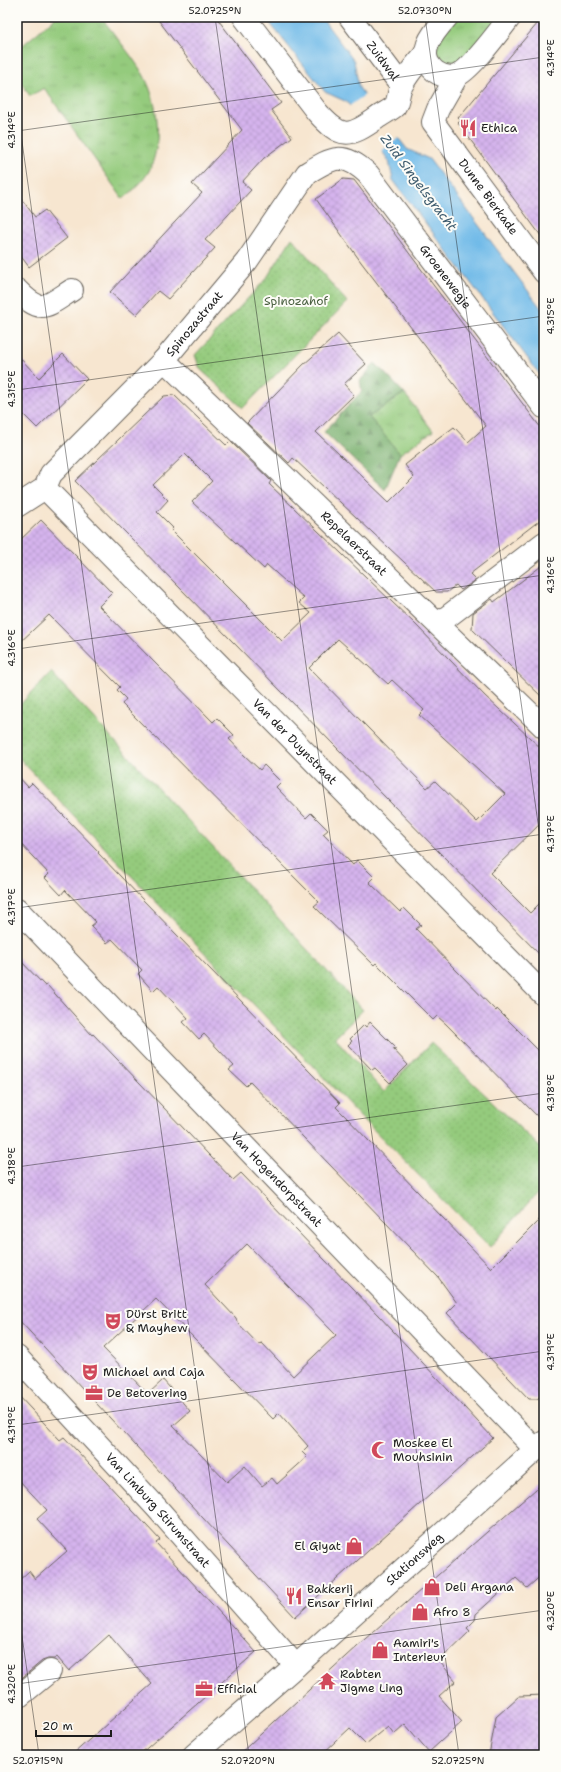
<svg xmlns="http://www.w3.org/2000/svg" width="561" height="1772" viewBox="0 0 561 1772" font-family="'Shantell Sans',sans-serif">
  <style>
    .grass { fill: url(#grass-tufts); stroke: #58744c }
    .forest { fill: url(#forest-firs); stroke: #4a6644 }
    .garden { fill: url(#garden-dots); stroke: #58744c }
    .water { fill: #6fbae8; stroke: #466b82 }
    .pier { fill: #f7e6d0 }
    .building { fill: url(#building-cross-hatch); fill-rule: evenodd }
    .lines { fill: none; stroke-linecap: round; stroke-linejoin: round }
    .minor-casing { stroke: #69635b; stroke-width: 24 }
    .minor { stroke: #fff; stroke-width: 22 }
    .ticks { fill: none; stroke: #1c1c1c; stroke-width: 1; stroke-opacity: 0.45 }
    .labels { text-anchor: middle; stroke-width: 4; stroke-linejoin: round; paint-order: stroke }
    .street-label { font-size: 12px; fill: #1c1c1c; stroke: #fdfcf7 }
    .poi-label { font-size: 12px; fill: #1c1c1c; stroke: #fdfcf7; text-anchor: start }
    .park-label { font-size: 12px; fill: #4c6243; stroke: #fdfcf7 }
    .water-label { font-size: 13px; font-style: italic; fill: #3d5b6e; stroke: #fdfcf7 }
    .neatline { fill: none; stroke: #1c1c1c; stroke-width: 1.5 }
    .ticks-label { font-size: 10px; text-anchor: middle; fill: #1c1c1c }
  </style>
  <defs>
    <pattern id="grass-tufts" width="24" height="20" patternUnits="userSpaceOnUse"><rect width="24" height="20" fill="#94cb7d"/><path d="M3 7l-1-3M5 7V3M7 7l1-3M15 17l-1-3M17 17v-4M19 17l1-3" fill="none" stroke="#7fae6b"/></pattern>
    <pattern id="forest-firs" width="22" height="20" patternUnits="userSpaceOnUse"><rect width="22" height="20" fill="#77af6c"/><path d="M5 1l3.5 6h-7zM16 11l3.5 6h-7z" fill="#618e58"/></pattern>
    <pattern id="garden-dots" width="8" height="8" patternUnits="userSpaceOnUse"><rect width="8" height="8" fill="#94cb7d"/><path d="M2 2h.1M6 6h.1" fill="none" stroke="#7fae6b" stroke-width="1.8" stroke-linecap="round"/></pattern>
    <pattern id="building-cross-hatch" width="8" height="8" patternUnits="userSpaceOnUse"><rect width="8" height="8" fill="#d5b4ed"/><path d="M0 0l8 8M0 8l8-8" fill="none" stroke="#b69acb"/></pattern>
  </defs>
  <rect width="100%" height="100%" fill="#fdfcf7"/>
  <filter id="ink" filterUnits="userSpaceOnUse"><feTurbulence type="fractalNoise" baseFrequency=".025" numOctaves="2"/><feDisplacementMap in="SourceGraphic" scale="8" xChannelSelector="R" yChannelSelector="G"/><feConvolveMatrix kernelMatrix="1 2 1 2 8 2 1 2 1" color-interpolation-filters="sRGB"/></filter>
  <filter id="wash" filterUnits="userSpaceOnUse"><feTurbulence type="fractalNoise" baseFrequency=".012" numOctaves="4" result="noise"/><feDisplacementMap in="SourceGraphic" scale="16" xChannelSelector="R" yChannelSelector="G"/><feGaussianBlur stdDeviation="0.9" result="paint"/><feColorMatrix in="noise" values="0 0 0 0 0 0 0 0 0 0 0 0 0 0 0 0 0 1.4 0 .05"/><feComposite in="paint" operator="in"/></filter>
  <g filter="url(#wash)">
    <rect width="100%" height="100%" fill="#f7e6d0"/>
    <path class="grass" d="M56 17H101C115 36 131 54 143 74 157 99 162 134 153 161 149 177 135 189 123 199L44 88 30 96 17 76V50Z
      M447 17H510L449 77 428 44Z
      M404 393 433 431 400 454 369 417Z"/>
    <path class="forest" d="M375 363 404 393 369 417 400 454 385 490 324 432 362 391 360 381Z"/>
    <path class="garden" d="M292 238 347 302 243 408 200 369 195 355 266 279Z
      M51 672 363 1010 335 1038 384 1092 431 1043 544 1151V1186L490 1247 364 1120 17 756V708Z"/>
    <path class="water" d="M265 17H321L354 61 359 88 407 149 429 159 544 312V380L393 180 389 161 347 102 325 92Z"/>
    <path class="pier" d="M366 94 400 137 380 152 348 107Z"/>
    <g id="blocks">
      <path class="building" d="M156 17H216L281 103 271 110 292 137 264 158 242 182 251 190 205 240 215 248 168 299 158 291 136 315 110 292 202 193 192 184 242 130Z
        M543 17H544V240L458 123 461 120 458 118Z
        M343 179 354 180 544 432V517L470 574 476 580 461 590 456 585 447 592H436L293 458 289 463 247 423 303 365 338 334 366 364 344 384 354 395 316 432 389 502 414 477 405 465 430 445 454 427 468 442 486 426 361 262 316 199Z
        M17 193 35 217 45 210 67 238 29 267 17 251Z
        M63 354 87 379 37 428 17 408V355L39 378Z
        M174 395 226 445 230 441 271 481 269 484 415 624 485 696 544 751V820L490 873 530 913 544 899V959L75 481 164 396ZM185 454 212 481 192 502 264 569 267 565 304 598 299 603 311 613 282 641 171 530 173 528 157 512 168 500 153 485ZM338 639 388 684 392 680 424 710 419 715 505 794 477 822 435 781 427 788 309 668Z
        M41 520 112 593 99 606 213 722 217 718 234 735 229 739 244 755 260 770 264 765 281 782 276 787 306 818 311 813 328 830 323 834 353 865 357 860 374 877 369 882 400 912 404 908 421 925 416 929 496 1011 497 1009 544 1056V1123L446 1024 437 1016 433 1020 376 963 374 965 314 906 319 902 310 893 122 704 126 699 117 690 120 687 49 615 17 645V543Z
        M544 564V699L472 629 473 613 492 599 494 602Z
        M17 775 28 787 32 783 99 852 98 853 144 901 340 1103 336 1107 345 1116 491 1268 544 1215V1394L537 1399H529L447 1313 457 1303 438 1277 250 1082 246 1086 229 1070 234 1066 204 1034 199 1039 183 1022 188 1018 158 986 153 991 138 974 142 970 112 939 107 943 91 926 96 922 65 890 61 895 45 878 49 874 17 840Z
        M17 957 45 986 47 985 92 1035 93 1034 233 1180 241 1173 379 1316 493 1438 295 1617 17 1318ZM247 1244 336 1335 293 1376 262 1343 258 1344 237 1322 236 1318 205 1285ZM156 1299 273 1419 279 1413 308 1446 302 1452 307 1457 277 1484 272 1478 262 1486 245 1466 227 1482 173 1426 190 1411 163 1380 148 1394 103 1348Z
        M370 1022 396 1048 393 1049 408 1065 390 1083 375 1068 372 1070 348 1045 352 1041 350 1039 364 1025 366 1027Z
        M17 1394 60 1440 64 1437 160 1540 156 1543 256 1652 139 1755H72L152 1684 109 1635 69 1671 57 1657 54 1659H48L42 1661 17 1682V1582L29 1571 35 1579 67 1551 37 1519 47 1510 17 1478Z
        M544 1482V1573L527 1588 516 1578 476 1614 475 1620 467 1628 470 1631 439 1661 456 1681 439 1696 462 1722 429 1752 405 1724 394 1734 388 1726 366 1744 350 1728 321 1755H238L357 1646Z
        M544 1695V1754L489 1755 496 1717 519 1696Z"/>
    </g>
  </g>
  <g filter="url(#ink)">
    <use href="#blocks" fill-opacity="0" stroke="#69635b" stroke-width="1"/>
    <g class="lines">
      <g class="minor-casing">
        <g id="minor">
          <path d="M244 17 317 112C341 139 349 138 377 118 382 114 391 110 395 106 399 100 398 91 402 85 408 73 417 63 426 53"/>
          <path id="s1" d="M350 17 401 85"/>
          <path d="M447 17C433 33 414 54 436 72 442 76 449 78 456 76 470 71 500 30 510 17"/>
          <path id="s2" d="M457 76 438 109 433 122 544 272"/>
          <path d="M17 290C42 315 45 307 72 290"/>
          <path id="s3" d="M164 360 544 727"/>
          <path id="s4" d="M45 488 51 474 164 360 247 261 307 173C333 157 343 151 368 174L544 407"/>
          <path id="s5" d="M45 488 544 995"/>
          <path d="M17 506 45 488"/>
          <path d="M438 624 544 543"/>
          <path id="s6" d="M17 909 536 1450"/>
          <path id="s7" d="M17 1357 156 1507 296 1666"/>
          <path d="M17 1698 50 1671"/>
          <path id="s8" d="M194 1755 296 1666 544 1442"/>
        </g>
      </g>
      <use href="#minor" class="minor"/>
    </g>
  </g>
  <path class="ticks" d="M215 17 459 1755M425 17 544 866M17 106 249 1755M17 131 544 57M17 390 544 316M17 649 544 575M17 908 544 834M17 1167 544 1093M17 1425 544 1351M17 1601 39 1755M17 1684 544 1610"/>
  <defs>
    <g id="restaurant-bare" transform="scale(1.38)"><path d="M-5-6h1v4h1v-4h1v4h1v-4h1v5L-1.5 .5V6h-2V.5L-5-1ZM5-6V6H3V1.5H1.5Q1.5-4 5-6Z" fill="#d1495b" stroke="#fdfcf7" stroke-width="2.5" paint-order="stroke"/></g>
    <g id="theatre-bare" transform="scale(1.38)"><path d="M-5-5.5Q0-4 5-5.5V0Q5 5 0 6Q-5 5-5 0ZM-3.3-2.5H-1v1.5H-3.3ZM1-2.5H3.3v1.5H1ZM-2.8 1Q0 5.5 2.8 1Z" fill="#d1495b" stroke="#fdfcf7" stroke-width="2.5" paint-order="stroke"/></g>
    <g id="office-bare" transform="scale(1.38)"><path d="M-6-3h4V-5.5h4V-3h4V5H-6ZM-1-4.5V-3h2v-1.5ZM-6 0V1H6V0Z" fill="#d1495b" stroke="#fdfcf7" stroke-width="2.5" paint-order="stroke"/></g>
    <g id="mosque-bare" transform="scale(1.38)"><path d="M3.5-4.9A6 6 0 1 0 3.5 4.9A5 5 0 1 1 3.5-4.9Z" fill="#d1495b" stroke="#fdfcf7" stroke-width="2.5" paint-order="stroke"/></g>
    <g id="shop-bare" transform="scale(1.38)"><path d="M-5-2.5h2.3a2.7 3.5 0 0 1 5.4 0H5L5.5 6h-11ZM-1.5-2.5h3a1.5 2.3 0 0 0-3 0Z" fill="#d1495b" stroke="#fdfcf7" stroke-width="2.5" paint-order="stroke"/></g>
    <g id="temple-bare" transform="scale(1.38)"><path d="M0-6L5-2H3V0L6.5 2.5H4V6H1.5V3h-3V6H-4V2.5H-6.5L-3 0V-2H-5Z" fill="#d1495b" stroke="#fdfcf7" stroke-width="2.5" paint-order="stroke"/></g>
  </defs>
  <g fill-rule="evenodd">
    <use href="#restaurant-bare" x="468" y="128"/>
    <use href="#theatre-bare" x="113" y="1321"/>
    <use href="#theatre-bare" x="90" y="1372"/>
    <use href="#office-bare" x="94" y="1393"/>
    <use href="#mosque-bare" x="380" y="1450"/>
    <use href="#shop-bare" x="354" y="1546"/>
    <use href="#shop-bare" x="432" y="1587"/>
    <use href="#restaurant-bare" x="294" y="1596"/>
    <use href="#shop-bare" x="420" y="1612"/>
    <use href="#shop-bare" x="380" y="1650"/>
    <use href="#temple-bare" x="327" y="1681"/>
    <use href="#office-bare" x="204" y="1689"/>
  </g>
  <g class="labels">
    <g class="street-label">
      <text dy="4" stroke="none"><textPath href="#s1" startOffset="55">Zuidwal</textPath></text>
      <text dy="4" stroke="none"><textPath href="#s2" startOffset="145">Dunne Bierkade</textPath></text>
      <text dy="4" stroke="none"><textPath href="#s4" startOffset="609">Groenewegje</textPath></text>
      <text dy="4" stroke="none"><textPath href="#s4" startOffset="223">Spinozastraat</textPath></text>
      <text dy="4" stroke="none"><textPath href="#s3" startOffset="264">Repelaerstraat</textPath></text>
      <text dy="4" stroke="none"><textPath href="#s5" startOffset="356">Van der Duynstraat</textPath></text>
      <text dy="4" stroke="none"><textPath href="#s6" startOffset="375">Van Hogendorpstraat</textPath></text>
      <text dy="4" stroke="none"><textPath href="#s7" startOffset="208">Van Limburg Stirumstraat</textPath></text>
      <text dy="4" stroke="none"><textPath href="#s8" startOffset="295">Stationsweg</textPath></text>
    </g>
    <g class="poi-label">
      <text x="481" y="132">Ethica</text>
      <text x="126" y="1318">Dürst Britt<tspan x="126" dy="14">&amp; Mayhew</tspan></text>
      <text x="103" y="1376">Michael and Caja</text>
      <text x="107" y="1397">De Betovering</text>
      <text x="393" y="1447">Moskee El<tspan x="393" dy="14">Mouhsinin</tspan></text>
      <text x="341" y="1550" text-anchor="end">El Giyat</text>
      <text x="445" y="1591">Deli Argana</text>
      <text x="307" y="1593">Bakkerij<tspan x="307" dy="14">Ensar Firini</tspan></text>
      <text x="433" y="1616">Afro 8</text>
      <text x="393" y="1647">Aamiri's<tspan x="393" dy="14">Interieur</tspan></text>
      <text x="340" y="1678">Rabten<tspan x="340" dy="14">Jigme Ling</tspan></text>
      <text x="217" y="1693">Efficial</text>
    </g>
    <g class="park-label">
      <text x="296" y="305">Spinozahof</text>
    </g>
    <g class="water-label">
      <text transform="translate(419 182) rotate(53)" y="5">Zuid Singelsgracht</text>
    </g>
  </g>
  <rect width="561" height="1772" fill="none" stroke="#fdfcf7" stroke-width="44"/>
  <path d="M36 1730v6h75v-6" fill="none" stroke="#1c1c1c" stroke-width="2"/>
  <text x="42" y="1730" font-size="12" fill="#1c1c1c" stroke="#fdfcf7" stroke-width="3" paint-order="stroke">20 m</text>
  <rect x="22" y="22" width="517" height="1728" class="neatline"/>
  <g class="ticks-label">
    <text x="215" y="14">52.0725°N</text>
    <text x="425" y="14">52.0730°N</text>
    <text transform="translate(550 58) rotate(-90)" y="4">4.314°E</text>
    <text transform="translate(11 130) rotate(-90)" y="4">4.314°E</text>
    <text transform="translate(550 316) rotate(-90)" y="4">4.315°E</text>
    <text transform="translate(11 389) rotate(-90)" y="4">4.315°E</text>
    <text transform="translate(550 575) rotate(-90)" y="4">4.316°E</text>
    <text transform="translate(11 648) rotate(-90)" y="4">4.316°E</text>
    <text transform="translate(550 834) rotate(-90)" y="4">4.317°E</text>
    <text transform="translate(11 907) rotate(-90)" y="4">4.317°E</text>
    <text transform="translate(550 1093) rotate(-90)" y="4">4.318°E</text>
    <text transform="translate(11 1166) rotate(-90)" y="4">4.318°E</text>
    <text transform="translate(550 1352) rotate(-90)" y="4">4.319°E</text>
    <text transform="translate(11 1425) rotate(-90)" y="4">4.319°E</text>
    <text transform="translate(550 1611) rotate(-90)" y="4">4.320°E</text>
    <text transform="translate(11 1684) rotate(-90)" y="4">4.320°E</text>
    <text x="38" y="1764">52.0715°N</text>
    <text x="248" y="1764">52.0720°N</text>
    <text x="458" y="1764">52.0725°N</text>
  </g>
</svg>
